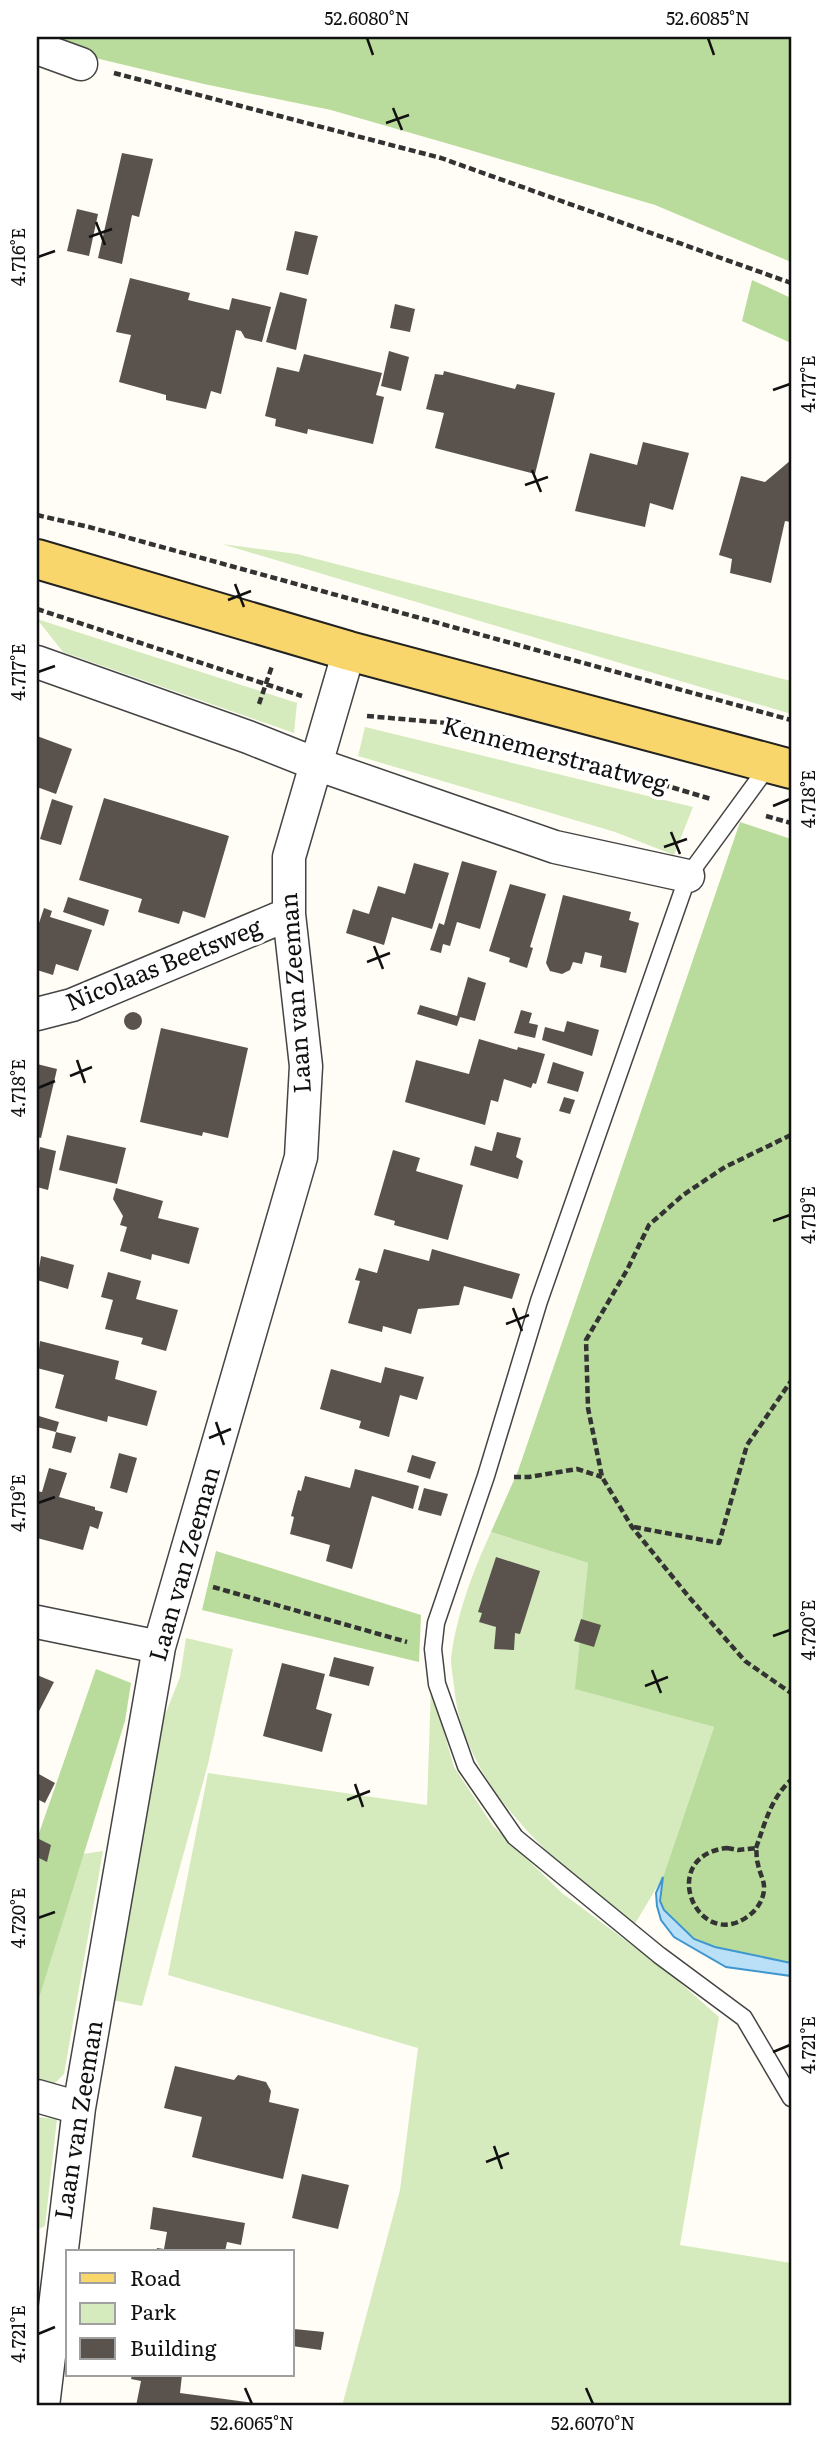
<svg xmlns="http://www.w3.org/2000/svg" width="828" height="2443" viewBox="0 0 828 2443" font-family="Literata,serif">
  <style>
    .green { fill: #d5ebbd }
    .forest { fill: #b9dc9c }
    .water { fill: #b9e0f7; stroke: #3f96cf; stroke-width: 2 }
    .building { fill: #5a524d }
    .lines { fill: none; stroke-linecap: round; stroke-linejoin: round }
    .lane-casing { stroke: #444; stroke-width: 19 }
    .street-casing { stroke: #444; stroke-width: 35 }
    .primary-casing { stroke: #222; stroke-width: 42 }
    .path { stroke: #333; stroke-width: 4.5; stroke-dasharray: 7 3.5; stroke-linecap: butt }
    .lane { stroke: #fff; stroke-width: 16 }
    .street { stroke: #fff; stroke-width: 32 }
    .primary { stroke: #f9d66b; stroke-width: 38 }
    .ticks { fill: none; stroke: #111; stroke-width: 2.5 }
    .labels { text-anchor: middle; stroke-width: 7; stroke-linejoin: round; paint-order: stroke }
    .street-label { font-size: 24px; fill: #111; stroke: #fff }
    .neatline { fill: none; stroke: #111; stroke-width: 2.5 }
    .ticks-label { font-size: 18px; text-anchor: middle; fill: #111 }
  </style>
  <rect width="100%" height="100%" fill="#fffdf5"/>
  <path class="green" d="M222 544 297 554 791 681V714Z
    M37 619 297 703 294 733 63 652Z
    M365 727 693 807 674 855 615 832 358 756Z
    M491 1532 588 1563 576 1689 714 1727 663 1877 633 1927C559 1864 463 1790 454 1686 453 1677 451 1668 451 1659 456 1616 473 1571 491 1532Z
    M186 1638 233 1649 208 1764 142 2006 112 2000 150 1753 180 1677Z
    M431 1687 454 1767 493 1826 562 1893 668 1972 719 2017 680 2245 791 2263V2406H342L400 2190 418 2048 168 1975 208 1773 427 1805Z
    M103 1851 64 2074 53 2085 37 2082V2005L83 1854Z
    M37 2117 57 2119 45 2226 37 2230Z"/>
  <path class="forest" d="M37 37H791V262L655 205 463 148 331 110 204 84 37 44Z
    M752 280 791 298V343L742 321Z
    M740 822 791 839V1963L715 1947 694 1939 664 1910 660 1901 663 1877 714 1727 575 1689 588 1563 491 1532 518 1471Z
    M216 1551 421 1615 419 1662 202 1610Z
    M96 1669 131 1683 125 1721 37 2005V1839Z"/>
  <path class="water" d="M663 1877 660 1901 664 1910 694 1939 715 1947 791 1963V1976L726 1967 674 1937 661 1920 657 1906 656 1893Z"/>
  <path class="building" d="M122 153 153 159 139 217 132 215 122 264 98 258Z
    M77 209 98 214 89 256 67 251Z
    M295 231 318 236 308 275 286 270Z
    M130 278 190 293 188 300 229 310 232 298 271 307 262 342 245 338 241 331 236 330 221 394 211 391 206 409 166 400V395L119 382 131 335 116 332Z
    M280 292 307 299 296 350 266 342Z
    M395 304 415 309 410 332 390 328Z
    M389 351 409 357 401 391 381 386Z
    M304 354 382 373 376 395 384 397 373 444 308 429 307 434 275 426 276 419 265 416 277 367 299 372Z
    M444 371 515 389 517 384 555 393 535 474 435 448 444 413 426 409 435 374 443 375Z
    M643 442 689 453 673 510 650 503 645 527 575 511 590 453 637 465Z
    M791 460V522L785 521 771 583 730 573 732 559 719 555 741 476 765 482Z
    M37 736 72 749 56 794 37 787Z
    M104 798 229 836 205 918 183 911 179 924 138 912 142 899 79 880Z
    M52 799 73 806 61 845 40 839Z
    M462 861 497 871 480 929 457 922 450 946 443 944 441 953 430 950 439 923 444 925Z
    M414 863 449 873 432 929 392 917 384 945 346 933 353 909 369 914 378 886 405 894Z
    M510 884 546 894 530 947 533 948 527 968 509 962 510 958 489 951Z
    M563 895 631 912 629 920 639 923 626 973 600 967 602 956 585 952 582 964 573 962 570 970 562 974 550 971 546 963Z
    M68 897 109 910 104 926 63 912Z
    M44 908 52 911 50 917 92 930 78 971 56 964 53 975 37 970V929Z
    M468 977 486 983 475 1021 460 1017 457 1026 417 1014 420 1005 457 1016Z
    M521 1010 532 1013 529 1023 538 1025 535 1038 514 1033Z
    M124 1021a9 9 0 1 1 18 0a9 9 0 1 1-18 0Z
    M567 1021 599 1030 592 1056 542 1040 545 1027 564 1032Z
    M161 1028 248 1048 228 1138 203 1132 202 1136 140 1122Z
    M479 1039 517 1050 518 1047 545 1054 536 1084 533 1083 531 1088 504 1079 498 1102 491 1100 485 1125 405 1102 416 1060 469 1074Z
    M553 1062 584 1072 578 1092 547 1083Z
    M37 1064 57 1069 41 1138 37 1137Z
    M564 1097 575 1100 570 1114 559 1111Z
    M497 1132 521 1138 516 1157 523 1161 518 1179 470 1165 475 1146 492 1151Z
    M67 1135 126 1148 117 1184 59 1170Z
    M40 1147 56 1151 48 1190 37 1187V1159Z
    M393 1150 420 1158 416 1171 463 1185 448 1240 394 1225 395 1221 374 1215Z
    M116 1188 163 1201 158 1218 199 1228 189 1264 152 1254 151 1260 120 1251 127 1227 120 1225 123 1216 113 1199Z
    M384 1249 429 1261 432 1249 520 1274 512 1299 464 1286 459 1305 418 1309 411 1334 383 1326 382 1332 348 1323 360 1281 355 1280 359 1268 377 1273Z
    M41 1256 74 1265 68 1289 37 1280Z
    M108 1272 141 1281 136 1299 178 1310 166 1351 141 1344 143 1338 105 1329 113 1300 101 1297Z
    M40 1341 119 1361 115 1379 157 1391 147 1426 108 1416 107 1422 55 1408 64 1375 37 1368Z
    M385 1367 424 1377 417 1400 400 1395 389 1437 359 1428 361 1421 320 1409 331 1369 381 1383Z
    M39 1416 59 1422 56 1432 37 1427Z
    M56 1432 76 1437 71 1453 52 1448Z
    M119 1453 137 1458 127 1493 110 1488Z
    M412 1455 436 1462 430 1479 407 1472Z
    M49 1468 67 1473 59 1497 95 1507V1510L103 1512 98 1529 90 1526 83 1550 37 1538V1491L42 1492Z
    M355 1469 419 1486 413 1509 372 1496 352 1569 326 1561 330 1545 290 1534 294 1517 291 1516 298 1490 301 1491 305 1476 350 1488Z
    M424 1488 448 1494 441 1516 418 1510Z
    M496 1557 540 1571 520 1634 515 1633 514 1650 494 1649 496 1627 479 1622 482 1613 478 1612Z
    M581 1619 601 1625 594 1647 574 1641Z
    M334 1657 374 1667 369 1686 329 1676Z
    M282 1663 325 1674 316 1709 332 1714 322 1752 263 1736Z
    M37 1675 54 1682 37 1715Z
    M37 1773 55 1783 45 1803 37 1799Z
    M37 1838 51 1845 47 1862 37 1857Z
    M175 2066 234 2080 238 2075 266 2082 271 2091 269 2102 299 2109 283 2179 192 2157 202 2117 164 2108Z
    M302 2174 349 2185 338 2229 292 2218Z
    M153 2207 245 2223 241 2245 227 2242 225 2252H156L157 2248 164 2249 167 2232 150 2229Z
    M294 2329 324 2332 321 2350 292 2346Z
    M132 2375H182L180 2393 254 2403 253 2406H136L141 2381 131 2379Z"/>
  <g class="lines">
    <g class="lane-casing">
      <path id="lane" d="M769 765 688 876 539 1301 486 1476 436 1623 433 1649 437 1684 466 1766 515 1837 659 1955 744 2018 791 2098"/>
    </g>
    <g class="street-casing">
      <path id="street" d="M37 48 81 64
        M37 662 248 737 316 764 555 847 688 876
        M37 1014 72 1005 289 914
        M37 1622 159 1647
        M37 2096 79 2108
        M43 2406 79 2108 159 1647 301 1157 306 1066 289 914V857L349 651"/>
    </g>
    <g class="primary-casing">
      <path id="primary" d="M37 559 349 651 791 769"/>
    </g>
    <path class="path" d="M114 73 441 158 791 283
      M37 515 89 527 791 720
      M37 609 302 696
      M259 704 272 666
      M367 716 459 724 711 799
      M766 816 791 823
      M791 1135 725 1167 683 1195 649 1225 627 1270 586 1340 588 1408 602 1477 632 1527 689 1597 745 1661 791 1693
      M514 1477H529L577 1469 602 1477
      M634 1527 719 1543 747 1445 791 1381
      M213 1587 407 1642
      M727 1848 738 1850 756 1848C757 1853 756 1859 758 1864 759 1873 765 1880 764 1890 763 1901 756 1911 747 1917 697 1952 656 1856 727 1848Z
      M756 1848C765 1823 771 1798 791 1780"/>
    <use href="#lane" class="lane"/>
    <use href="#street" class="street"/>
    <use href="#primary" class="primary"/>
  </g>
  <path class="ticks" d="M367 38 373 55M708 38 714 55M393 108 402 130M386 123 409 115M96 222 105 245M89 237 112 229M38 257 55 251M773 390 790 384M532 470 541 492M525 485 548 477M235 584 244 607M228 600 251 591M38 672 55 666M773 806 790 799M671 832 680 854M664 847 687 839M374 946 383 969M367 962 390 953M77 1060 85 1083M70 1076 92 1067M38 1088 55 1081M773 1221 790 1215M513 1308 522 1331M506 1324 529 1315M216 1422 224 1445M209 1438 231 1429M38 1503 55 1497M773 1636 790 1630M652 1670 661 1693M645 1686 668 1677M355 1784 363 1807M347 1800 370 1791M38 1918 55 1912M773 2052 790 2045M494 2146 502 2169M486 2162 509 2153M38 2334 55 2327M245 2388 252 2404M586 2388 593 2404"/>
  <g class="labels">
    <g class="street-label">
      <text transform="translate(555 755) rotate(15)" y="8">Kennemerstraatweg</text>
      <text transform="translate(164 965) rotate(-22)" y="8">Nicolaas Beetsweg</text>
      <text transform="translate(296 993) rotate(-94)" y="8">Laan van Zeeman</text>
      <text transform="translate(185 1564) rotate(-74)" y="8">Laan van Zeeman</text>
      <text transform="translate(79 2120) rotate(-81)" y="8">Laan van Zeeman</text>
    </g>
  </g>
  <rect width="828" height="2443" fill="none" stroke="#ffffff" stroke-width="77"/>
  <rect x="66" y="2250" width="228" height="126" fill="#ffffff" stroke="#a0a0a0" stroke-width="2"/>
  <rect x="80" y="2273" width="35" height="10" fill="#f9d66b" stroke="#a0a0a0" stroke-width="2"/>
  <text x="130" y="2286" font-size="21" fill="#111111">Road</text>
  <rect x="80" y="2303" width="35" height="21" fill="#d5ebbd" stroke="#a0a0a0" stroke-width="2"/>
  <text x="130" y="2320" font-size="21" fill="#111111">Park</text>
  <rect x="80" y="2338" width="35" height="21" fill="#5a524d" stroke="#a0a0a0" stroke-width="2"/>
  <text x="130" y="2356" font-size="21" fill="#111111">Building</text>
  <rect x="38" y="38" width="752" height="2366" class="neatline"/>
  <g class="ticks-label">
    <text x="367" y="25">52.6080°N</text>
    <text x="708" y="25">52.6085°N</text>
    <text transform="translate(19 257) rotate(-90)" y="6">4.716°E</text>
    <text transform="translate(809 384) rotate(-90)" y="6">4.717°E</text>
    <text transform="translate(19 672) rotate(-90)" y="6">4.717°E</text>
    <text transform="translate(809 799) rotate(-90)" y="6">4.718°E</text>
    <text transform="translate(19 1088) rotate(-90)" y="6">4.718°E</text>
    <text transform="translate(809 1215) rotate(-90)" y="6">4.719°E</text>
    <text transform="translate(19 1503) rotate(-90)" y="6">4.719°E</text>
    <text transform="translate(809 1630) rotate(-90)" y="6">4.720°E</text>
    <text transform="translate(19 1918) rotate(-90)" y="6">4.720°E</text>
    <text transform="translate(809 2045) rotate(-90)" y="6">4.721°E</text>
    <text transform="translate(19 2334) rotate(-90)" y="6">4.721°E</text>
    <text x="252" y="2430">52.6065°N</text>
    <text x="593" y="2430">52.6070°N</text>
  </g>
</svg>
